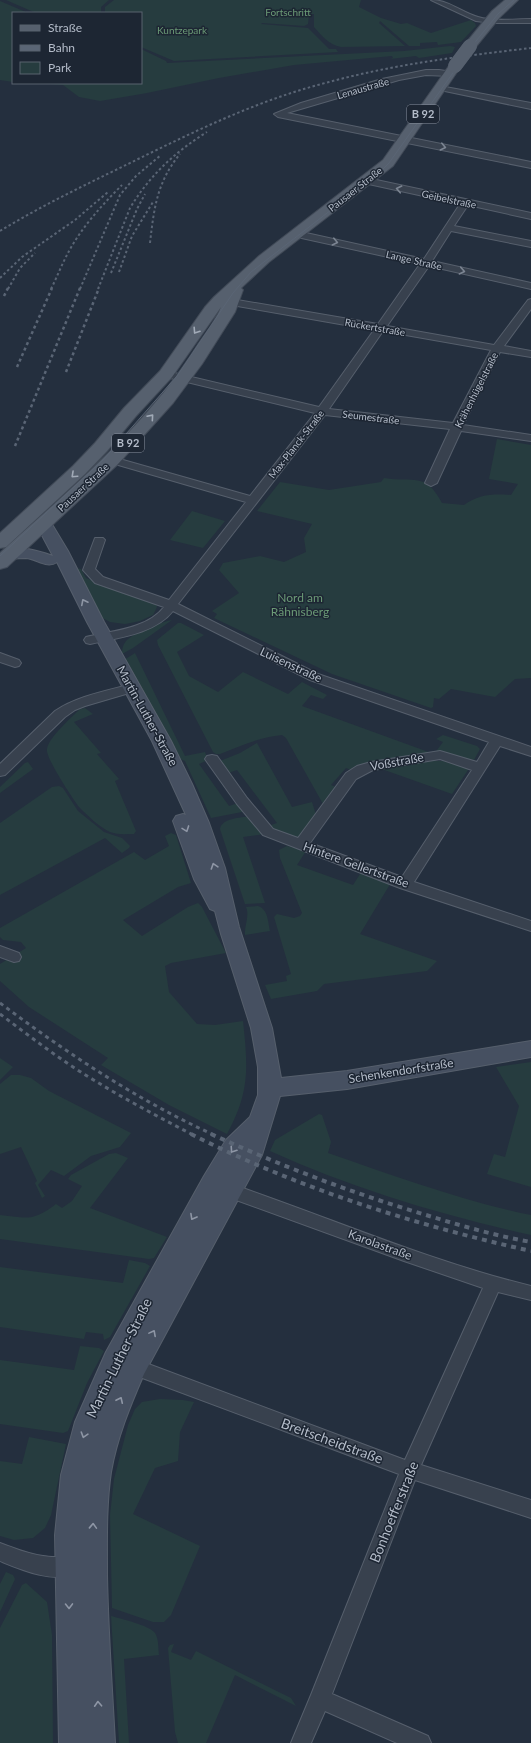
<svg xmlns="http://www.w3.org/2000/svg" width="531" height="1743" viewBox="0 0 531 1743" font-family="Lato,sans-serif">
  <style>
    .green { fill: #263c3f }
    .lines { fill: none; stroke-linecap: round; stroke-linejoin: round }
    .street-casing { stroke: #565f6c; stroke-width: 2 }
    .secondary-casing { stroke: #565f6c; stroke-width: 2 }
    .primary-casing { stroke: #414a57; stroke-width: 2 }
    .street { fill: #38414e; fill-rule: evenodd }
    .secondary { fill: #465061; fill-rule: evenodd }
    .primary { fill: #56606e; fill-rule: evenodd }
    .tram { stroke: #5a6575; stroke-width: 1 }
    .rail-far3 { stroke: #5a6575; stroke-width: 2; stroke-dasharray: 2.5 2.5; stroke-linecap: butt }
    .rail-far2 { stroke: #5a6575; stroke-width: 2.5; stroke-dasharray: 3 3; stroke-linecap: butt }
    .rail-far1 { stroke: #5a6575; stroke-width: 3; stroke-dasharray: 4 4; stroke-linecap: butt }
    .rail { stroke: #5a6575; stroke-width: 4; stroke-dasharray: 5 5; stroke-linecap: butt }
    .primary-bridge-casing { stroke: #414a57; stroke-width: 14; stroke-linecap: butt }
    .primary-bridge { stroke: #56606e; stroke-width: 14 }
    .oneway { stroke: #7c8592 }
    .oneway2 { stroke: #a1aab7 }
    .oneway3 { stroke: #8e96a5 }
    .labels { text-anchor: middle; stroke-width: 3; stroke-linejoin: round; paint-order: stroke }
    .far-park-label { font-size: 10px; fill: #6b9a76; stroke: #1d2633 }
    .far-street-label { font-size: 10px; fill: #b4bcc9; stroke: #1d2633 }
    .shield { fill: #1d2633; stroke: #878f9c; stroke-width: 1 }
    .shield-label { font-size: 11px; font-weight: bold; fill: #b4bcc9 }
    .park-label { font-size: 12px; fill: #6b9a76; stroke: #1d2633 }
    .street-label { font-size: 12px; fill: #b4bcc9; stroke: #1d2633 }
    .near-street-label { font-size: 14px; fill: #b4bcc9; stroke: #1d2633 }
  </style>
  <rect width="100%" height="100%" fill="#242f3e"/>
  <path class="green" d="M6 0H109L101 7V13H36Z
    M114 0H361L359 7 381 18 401 24 407 23 431 33 471 20 475 23 476 26 461 42 438 45 437 42 420 43V46H409L380 21 379 23 405 46 341 47C328 44 322 36 314 27V14H309L308 24 304 26 262 23 261 24 308 28 329 49H336L338 52 174 61 141 47V13H105V7Z
    M0 1 28 13H13V82L0 80Z
    M450 46 455 47 452 53 419 58 416 56 390 59 393 58 392 56 294 65 219 78 147 93 100 101 79 97 63 85 38 83H141V49L166 61 167 63 404 51Z
    M497 439 531 445V678L515 679 495 697 451 689 439 699 434 698 433 707 431 708 332 674 214 618 217 614 212 611 239 593 219 570 223 563 260 556 284 562 306 552 304 538 312 524 257 511 280 482 329 490 381 482 384 478C414 483 425 471 442 503L464 505C480 494 492 494 511 495L518 484 489 479Z
    M192 511 225 521 203 548 170 540Z
    M73 567 81 569 86 578 156 604 157 607 153 615 140 621 125 624 110 622 99 616Z
    M172 620 133 648 122 654C122 649 123 644 127 640 136 632 161 622 172 620Z
    M178 623H181L204 635 177 652 189 676 218 692 243 672 288 694 302 682 327 695 323 699 311 695 302 706 434 754 443 742 436 739 443 735 477 746 480 749 474 760 443 754 354 771 346 768 331 785 338 788 323 804 286 738 282 735C260 737 240 746 220 754H216L213 752 158 645 157 640Z
    M135 653 185 756 205 752 208 760 199 764 229 806 238 803 244 810 242 812 211 818 185 761 178 758 124 660Z
    M85 708 93 714 74 722 101 753 97 754 119 779 115 781 117 786 136 831 134 834C126 834 118 835 110 832 99 827 87 815 79 807 73 799 45 757 47 749 49 737 71 718 80 709Z
    M257 743 292 807 312 802 316 815 302 836C293 840 276 832 268 826L277 823 237 770 228 773 220 761 240 753Z
    M424 761H443L470 767 452 794 376 767Z
    M28 762 33 769 0 793V787L25 763Z
    M59 786 63 788 78 811 104 832 122 838 130 846 129 848 122 853 105 838 0 895V823L52 787Z
    M250 816 265 834 243 837 265 903 245 904 220 829C222 818 240 818 250 816Z
    M171 833 176 835 191 883 178 887 123 920 142 936 188 907 198 903 202 907 226 953 171 963 165 966 169 992 197 1024 215 1025 243 1021C248 1067 250 1092 227 1134L169 1105 101 1065 108 1058 29 1007 0 981V964L26 948 21 942 3 940 0 937V928L134 852 145 860 169 846 165 836Z
    M287 846 306 851 297 865 353 885 362 871 392 881 360 934 437 961 427 971 324 984 317 991 271 999 265 985 287 981 286 976 291 974 274 917 277 914 294 918 300 916 302 913 280 858 279 850Z
    M258 906C268 909 268 922 270 931L245 935C244 926 250 916 246 907Z
    M0 1058 13 1067 0 1080Z
    M531 1062V1187L487 1174 494 1154 505 1157 519 1106 496 1067Z
    M11 1075H20L31 1078 49 1091 131 1133 120 1147 91 1156 64 1176 51 1170 38 1185 45 1196 42 1198 35 1183 37 1181 21 1147 0 1154V1084Z
    M319 1114 322 1115 331 1142 328 1153C395 1176 462 1201 531 1215V1235C441 1215 354 1189 270 1151L275 1140Z
    M116 1153 128 1158 90 1208 167 1237 154 1258 149 1259 0 1239V1215C28 1218 32 1222 56 1204L62 1208 72 1201 82 1186 68 1179 71 1175 109 1154Z
    M129 1260 145 1263 150 1266 110 1337 104 1340 103 1334 86 1332 84 1339 0 1327V1267L123 1283Z
    M80 1346 99 1348 104 1351 87 1383 68 1431 63 1433 0 1424V1360L74 1370Z
    M160 1399 183 1400 194 1402 180 1432 178 1461 155 1468 133 1514 200 1546 171 1615 164 1622H153L112 1608 110 1515 114 1479 128 1425 135 1409 142 1402Z
    M29 1437 66 1444 51 1515 45 1528 33 1538 14 1540 0 1536V1461L22 1464Z
    M6 1572 13 1575 15 1579 0 1612V1584Z
    M26 1583 47 1602 52 1635 53 1743H0V1628L22 1585Z
    M111 1616C121 1619 149 1625 155 1633 159 1639 158 1648 159 1655L124 1659 129 1743H119Z
    M174 1644 171 1652 191 1660 196 1651 291 1698 296 1706 235 1675 206 1743H178L175 1732 168 1648 170 1645Z"/>
  <g class="lines">
    <g class="street-casing">
      <path id="street" d="M431 0C449 0 461 12 478 17 494 22 514 19 531 19V23H492L476 21Z
        M426 70H439L453 72 454 74 450 76 426 75 399 80 287 113 531 162V168L278 117 274 114 301 103 382 79Z
        M437 86H440L531 103V109L440 90H437Z
        M367 178 531 213V219L468 205 454 226 531 241V247L451 231 432 261 531 283V289L429 266 387 326 494 345 528 300 531 299V309L504 346 531 351V357L500 352 463 425 531 435V441L461 431 437 483 431 486 425 483 450 429 325 415 178 604 318 674 531 747V756L500 746 414 882 531 921V931L400 888 263 835 237 804 205 759 207 756 212 755 217 756 247 798 273 829 298 838 346 773 357 766 371 762 440 751 477 762 489 742 310 680 173 611C155 634 117 638 90 644L86 643 84 640 86 637C111 631 147 629 164 607L95 583 83 570 95 538H103L105 540 95 569 103 577 169 600 246 502 108 462 107 460 108 458H116L250 496 315 413 162 376 161 374 162 372 166 371 319 407 374 330 220 303 215 300 217 298 220 297 378 324 420 264 297 237 292 234 297 231 424 259 460 204 364 183 363 181 364 179ZM383 331 491 350 453 423 329 409ZM440 759 472 770 402 877 310 843 356 779 373 770Z
        M0 653 19 660 21 663 19 666 15 667 0 662Z
        M132 684 136 685 138 688 136 691 85 706 75 710 65 717 5 775 0 776V764L55 711C77 696 106 691 132 684Z
        M0 946 19 953 21 957 19 961 14 962 0 957Z
        M231 1184C331 1218 428 1261 531 1286V1300L498 1292 421 1465 531 1500V1518L415 1480 332 1694 428 1736 431 1743H397L325 1711 311 1743H291L311 1695 399 1474 129 1373 126 1367 129 1361 135 1359 405 1460 483 1288 404 1261 225 1196 223 1191 225 1186Z
        M0 1543C14 1548 28 1554 43 1556 54 1558 65 1556 75 1560L78 1567 75 1574C52 1583 22 1570 0 1561Z"/>
    </g>
    <g class="secondary-casing">
      <path id="secondary" d="M44 519 50 521 68 551 104 622 171 741 192 784 209 823 225 868 239 927 272 1028 281 1078 347 1071 531 1041V1057L347 1089 280 1096 262 1155 144 1374C130 1406 117 1438 111 1472 106 1506 107 1541 107 1575 108 1631 112 1687 115 1743H59L55 1535 61 1475 75 1422 106 1352 204 1176 226 1140 250 1117 258 1095V1067L251 1028 221 934 215 911 210 909 194 879 173 821 176 816 183 814 186 815 152 741 87 622 57 562C47 569 37 559 26 558 19 558 12 559 4 558L2 554 4 550C22 546 36 550 53 556L36 524 38 521Z"/>
    </g>
    <g class="primary-casing">
      <path id="primary" d="M505 0H518L500 17 474 49H466L464 46 466 43 492 11Z
        M455 62 459 63 461 66 393 166 269 262 241 288 243 290 235 312 202 364 173 403 118 464 7 567 0 569V553C70 489 146 427 197 346 205 334 216 321 221 307L172 377 136 416 107 451 85 474 6 547 0 548V533L73 466 95 443 124 408 160 371 205 307 214 297 259 256 383 160 451 63Z"/>
    </g>
    <use href="#street" class="street"/>
    <use href="#secondary" class="secondary"/>
    <use href="#primary" class="primary"/>
    <path class="tram" d="M0 556 104 459 177 376 233 293 251 272 380 172 389 163 472 46 498 14 514 0"/>
    <path class="rail-far3" d="M0 231C41 206 85 185 128 164 193 132 258 100 329 82 395 64 463 56 531 48
      M150 243C154 208 157 182 180 154
      M119 272 132 236 153 202
      M111 273 137 209 145 194
      M0 278 22 257 75 220 108 192
      M8 289 20 268 35 253
      M51 289C57 277 62 264 68 253 81 228 102 205 122 185
      M80 289 120 195 136 176 161 155
      M98 289 130 208C150 175 175 152 207 132"/>
    <path class="rail-far2" d="M4 296 8 288
      M17 367 52 288
      M66 372 99 288
      M15 446 80 288"/>
    <path class="rail-far1" d="M0 1003C67 1053 137 1100 214 1135
      M0 1014C32 1038 63 1062 97 1082 128 1101 161 1118 193 1135"/>
    <path class="rail" d="M191 1134C297 1188 415 1225 531 1251
      M211 1134C277 1164 344 1190 413 1211 452 1223 491 1235 531 1242"/>
    <g class="primary-bridge-casing">
      <path id="primary-bridge" d="M455 66 470 46"/>
    </g>
    <use href="#primary-bridge" class="primary-bridge"/>
  </g>
  <defs><path id="oneway-chevron" d="M-2-3.5L2.5 0L-2 3.5" fill="none" stroke-width="1.6" stroke-linecap="round" stroke-linejoin="round"/></defs>
  <g class="oneway">
    <use href="#oneway-chevron" transform="translate(443 147) rotate(13)"/>
    <use href="#oneway-chevron" transform="translate(399 189) rotate(-168)"/>
    <use href="#oneway-chevron" transform="translate(335 242) rotate(13)"/>
    <use href="#oneway-chevron" transform="translate(462 271) rotate(12)"/>
  </g>
  <g class="oneway2">
    <use href="#oneway-chevron" transform="translate(196 331) rotate(123)"/>
    <use href="#oneway-chevron" transform="translate(151 417) rotate(-49)"/>
    <use href="#oneway-chevron" transform="translate(74 475) rotate(137)"/>
  </g>
  <g class="oneway3">
    <use href="#oneway-chevron" transform="translate(84 602) rotate(-117)"/>
    <use href="#oneway-chevron" transform="translate(186 829) rotate(70)"/>
    <use href="#oneway-chevron" transform="translate(214 866) rotate(-108)"/>
    <use href="#oneway-chevron" transform="translate(233 1150) rotate(124)"/>
    <use href="#oneway-chevron" transform="translate(193 1217) rotate(119)"/>
    <use href="#oneway-chevron" transform="translate(153 1333) rotate(-62)"/>
    <use href="#oneway-chevron" transform="translate(120 1400) rotate(-65)"/>
    <use href="#oneway-chevron" transform="translate(84 1435) rotate(107)"/>
    <use href="#oneway-chevron" transform="translate(93 1526) rotate(-88)"/>
    <use href="#oneway-chevron" transform="translate(69 1606) rotate(89)"/>
    <use href="#oneway-chevron" transform="translate(98 1704) rotate(-93)"/>
  </g>
  <g class="labels">
    <g class="far-park-label">
      <text x="288" y="16">Fortschritt</text>
      <text x="182" y="34">Kuntzepark</text>
    </g>
    <g class="far-street-label">
      <text transform="translate(363 88) rotate(-16)" y="4">Lenaustraße</text>
      <text transform="translate(355 189) rotate(-38)" y="4">Pausaer Straße</text>
      <text transform="translate(449 199) rotate(12)" y="4">Geibelstraße</text>
      <text transform="translate(414 260) rotate(13)" y="4">Lange Straße</text>
      <text transform="translate(375 327) rotate(10)" y="4">Rückertstraße</text>
      <text transform="translate(476 390) rotate(-63)" y="4">Krähenhügelstraße</text>
      <text transform="translate(371 417) rotate(7)" y="4">Seumestraße</text>
      <text transform="translate(296 444) rotate(-52)" y="4">Max-Planck-Straße</text>
      <text transform="translate(83 487) rotate(-43)" y="4">Pausaer Straße</text>
    </g>
    <g class="shield">
      <rect x="407" y="105" width="32" height="18" rx="3"/>
      <rect x="112" y="434" width="32" height="18" rx="3"/>
    </g>
    <g class="shield-label">
      <text x="423" y="118">B 92</text>
      <text x="128" y="447">B 92</text>
    </g>
    <g class="park-label">
      <text x="300" y="602">Nord am<tspan x="300" dy="14">Rähnisberg</tspan></text>
    </g>
    <g class="street-label">
      <text transform="translate(291 665) rotate(25)" y="4">Luisenstraße</text>
      <text transform="translate(147 716) rotate(61)" y="4">Martin-Luther-Straße</text>
      <text transform="translate(397 762) rotate(-10)" y="4">Voßstraße</text>
      <text transform="translate(356 865) rotate(20)" y="4">Hintere Gellertstraße</text>
      <text transform="translate(401 1071) rotate(-9)" y="4">Schenkendorfstraße</text>
      <text transform="translate(380 1245) rotate(20)" y="4">Karolastraße</text>
    </g>
    <g class="near-street-label">
      <text transform="translate(119 1358) rotate(-64)" y="5">Martin-Luther-Straße</text>
      <text transform="translate(332 1441) rotate(20)" y="5">Breitscheidstraße</text>
      <text transform="translate(394 1512) rotate(-68)" y="5">Bonhoefferstraße</text>
    </g>
  </g>
  <rect x="12" y="12" width="130" height="72" fill="#1d2633" stroke="#59626f"/>
  <rect x="20" y="25" width="20" height="6" fill="#56606e" stroke="#59626f"/>
  <text x="48" y="32" font-size="12" fill="#b4bcc9">Straße</text>
  <rect x="20" y="45" width="20" height="6" fill="#5a6575" stroke="#59626f"/>
  <text x="48" y="52" font-size="12" fill="#b4bcc9">Bahn</text>
  <rect x="20" y="62" width="20" height="12" fill="#263c3f" stroke="#59626f"/>
  <text x="48" y="72" font-size="12" fill="#b4bcc9">Park</text>
</svg>
